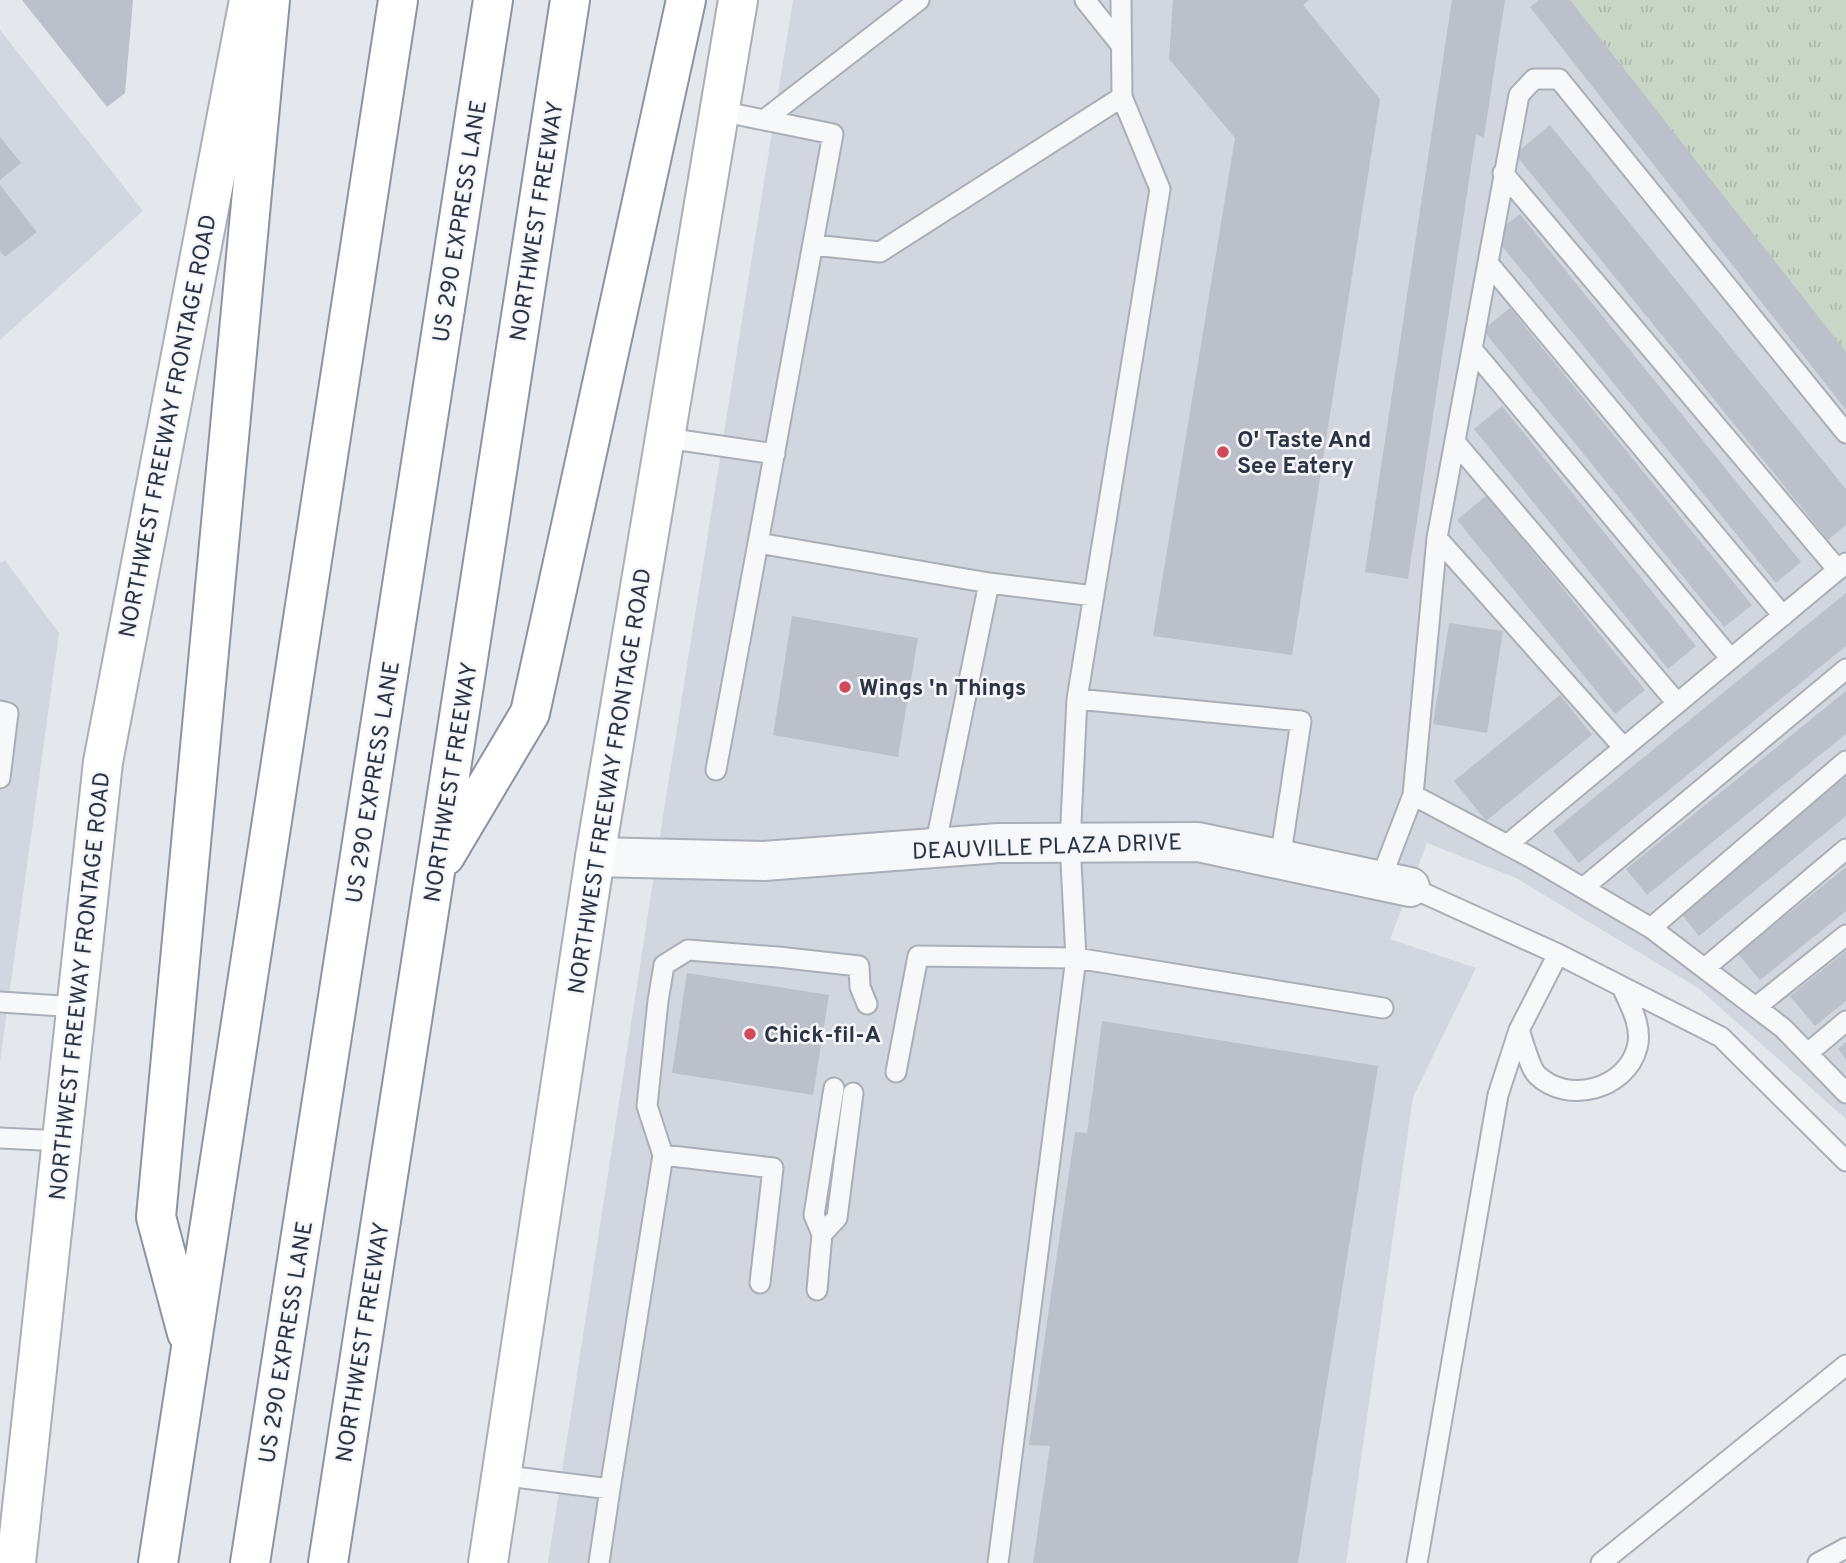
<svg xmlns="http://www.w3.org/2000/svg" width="1846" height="1563" viewBox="0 0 1846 1563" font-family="Overpass,sans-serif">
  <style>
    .built { fill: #d2d6de }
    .grass { fill: url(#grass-tufts) }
    .building { fill: #bbc0ca }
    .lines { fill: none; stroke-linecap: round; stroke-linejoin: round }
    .lane-casing { stroke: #a9aeb7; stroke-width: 23 }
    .street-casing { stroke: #a9aeb7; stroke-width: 42 }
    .secondary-casing { stroke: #a9aeb7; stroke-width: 42 }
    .highway-casing { stroke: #8b94a3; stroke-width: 42 }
    .lane { stroke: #f7f8fa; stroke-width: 19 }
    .street { stroke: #f7f8fa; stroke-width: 38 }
    .secondary { stroke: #fff; stroke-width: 38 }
    .highway { stroke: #fff; stroke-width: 38 }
    .poi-dot { fill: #d1495b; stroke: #f4f6f9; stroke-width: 2.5 }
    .labels { text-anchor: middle; stroke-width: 5; stroke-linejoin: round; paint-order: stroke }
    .street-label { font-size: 23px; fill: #2b3445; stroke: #f4f6f9 }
    .poi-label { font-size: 23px; font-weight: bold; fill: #2b3445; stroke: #f4f6f9; text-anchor: start }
  </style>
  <defs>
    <pattern id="grass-tufts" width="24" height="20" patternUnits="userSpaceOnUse" patternTransform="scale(1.75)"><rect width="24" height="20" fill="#c9d6c5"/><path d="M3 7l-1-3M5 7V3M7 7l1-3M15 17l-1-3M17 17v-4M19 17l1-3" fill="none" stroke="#adb8ab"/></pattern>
  </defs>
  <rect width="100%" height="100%" fill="#e4e7ec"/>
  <path class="built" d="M793 0H1567L1846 354V1119L1698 988 1516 878 1427 843 1390 939 1476 968 1413 1097 1346 1563H548L667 791Z
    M0 30 143 211 0 340Z
    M5 560 59 633 0 1062V563Z"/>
  <path class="grass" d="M1562 0H1846V362Z"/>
  <path class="building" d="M22 0H133L125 93 107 107Z
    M1173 0H1309L1303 5 1380 99 1292 655 1153 636 1235 138 1169 59Z
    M1452 0H1505L1484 137 1476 135 1408 579 1365 572Z
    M1539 0H1570L1846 352V410L1530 7Z
    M1550 125 1846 489V525L1828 540 1515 154Z
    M0 137 21 163 0 180Z
    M0 185 37 232 5 257 0 251Z
    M1520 214 1801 562 1776 583 1493 235Z
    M1510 308 1752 605 1724 627 1483 330Z
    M1502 406 1696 646 1668 669 1474 429Z
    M1487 495 1645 690 1615 714 1457 520Z
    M1846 593V646L1579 863 1553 831Z
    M792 616 918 638 898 757 773 735Z
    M1449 623 1503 631 1487 733 1433 724Z
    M1846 691V734L1647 895 1626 869Z
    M1560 695 1592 735 1486 821 1454 781Z
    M1846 777V816L1699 936 1680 912Z
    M1846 867V911L1760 980 1738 954Z
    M1846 951V1001L1815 1026 1790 996Z
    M687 973 829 995 813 1095 672 1073Z
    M1102 1021 1378 1066 1298 1563H1033L1050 1446 1029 1445 1075 1132 1087 1133Z
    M1846 1042V1059L1838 1049Z"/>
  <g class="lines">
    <g class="lane-casing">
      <path id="lane" d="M1085 0 1121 45
        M720 111 833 134 758 543 989 583 935 847
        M764 120 919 0
        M1503 173 1838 570
        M813 245 880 252 1122 97
        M1488 263 1783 616
        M1472 349 1731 659
        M666 438 775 454
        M1455 442 1677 703
        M1437 538 1519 95 1534 79H1559L1846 433
        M989 583 1094 596
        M1077 699 1301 721 1280 860
        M0 711 8 713 0 778
        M716 770 758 543
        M1413 795 1437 538 1624 748
        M1507 845 1846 563
        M1380 881 1413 795 1530 857 1651 928 1783 1028 1846 1093
        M1410 887 1558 954 1721 1037 1846 1161
        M1583 888 1846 669
        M1651 928 1846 761
        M1705 968 1846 849
        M0 1002 77 1007
        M1756 1007 1846 935
        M1519 1030C1523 1041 1530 1068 1537 1075 1568 1105 1626 1089 1637 1048 1643 1027 1630 1005 1622 987
        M1808 1053 1846 1021
        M896 1072 918 956 1076 958 1383 1008
        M0 1138 62 1141
        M663 1155 773 1168 760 1283
        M822 1234 814 1215 834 1088
        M817 1290 822 1234 837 1218 853 1093
        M499 1475 610 1489 599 1563
        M610 1489 663 1155 647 1106 658 1001 664 965 688 950 778 957 859 966 860 987 867 1004
        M998 1563 1076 958 1070 843 1077 699 1160 189 1122 97 1121 0
        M1417 1563 1498 1095 1519 1030 1558 954
        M1601 1563 1846 1365
        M1818 1563 1846 1548"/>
    </g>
    <g class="street-casing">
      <path id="street" d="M595 857 764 861 999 843 1198 842 1410 887"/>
    </g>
    <g class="secondary-casing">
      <path id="secondary" d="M16 1563 103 762 249 0
        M488 1563 595 857 738 0"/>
    </g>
    <g class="highway-casing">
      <path id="highway" d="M445 856 530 713 686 0
        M187 1333 156 1217 270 0
        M158 1563 398 0
        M250 1563 493 0
        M328 1563 570 0"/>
    </g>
    <use href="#lane" class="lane"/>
    <use href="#street" class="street"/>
    <use href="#secondary" class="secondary"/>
    <use href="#highway" class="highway"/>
  </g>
  <g class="poi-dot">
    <circle cx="1223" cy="452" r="7"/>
    <circle cx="845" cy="687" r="7"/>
    <circle cx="750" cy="1034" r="7"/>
  </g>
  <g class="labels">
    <g class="street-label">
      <text transform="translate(459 221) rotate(-81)" y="8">US 290 EXPRESS LANE</text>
      <text transform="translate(536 221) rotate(-81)" y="8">NORTHWEST FREEWAY</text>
      <text transform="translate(167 426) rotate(-79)" y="8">NORTHWEST FREEWAY FRONTAGE ROAD</text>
      <text transform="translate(609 781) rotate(-81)" y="8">NORTHWEST FREEWAY FRONTAGE ROAD</text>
      <text transform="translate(372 782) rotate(-81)" y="8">US 290 EXPRESS LANE</text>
      <text transform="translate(450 782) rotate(-81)" y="8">NORTHWEST FREEWAY</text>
      <text transform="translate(1047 846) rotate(-2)" y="8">DEAUVILLE PLAZA DRIVE</text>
      <text transform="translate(79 986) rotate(-84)" y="8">NORTHWEST FREEWAY FRONTAGE ROAD</text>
      <text transform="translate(285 1342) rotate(-81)" y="8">US 290 EXPRESS LANE</text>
      <text transform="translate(362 1342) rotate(-81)" y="8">NORTHWEST FREEWAY</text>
    </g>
    <g class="poi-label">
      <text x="1237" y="447">O' Taste And<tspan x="1237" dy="26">See Eatery</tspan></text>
      <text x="859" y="695">Wings 'n Things</text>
      <text x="764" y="1042">Chick-fil-A</text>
    </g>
  </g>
</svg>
